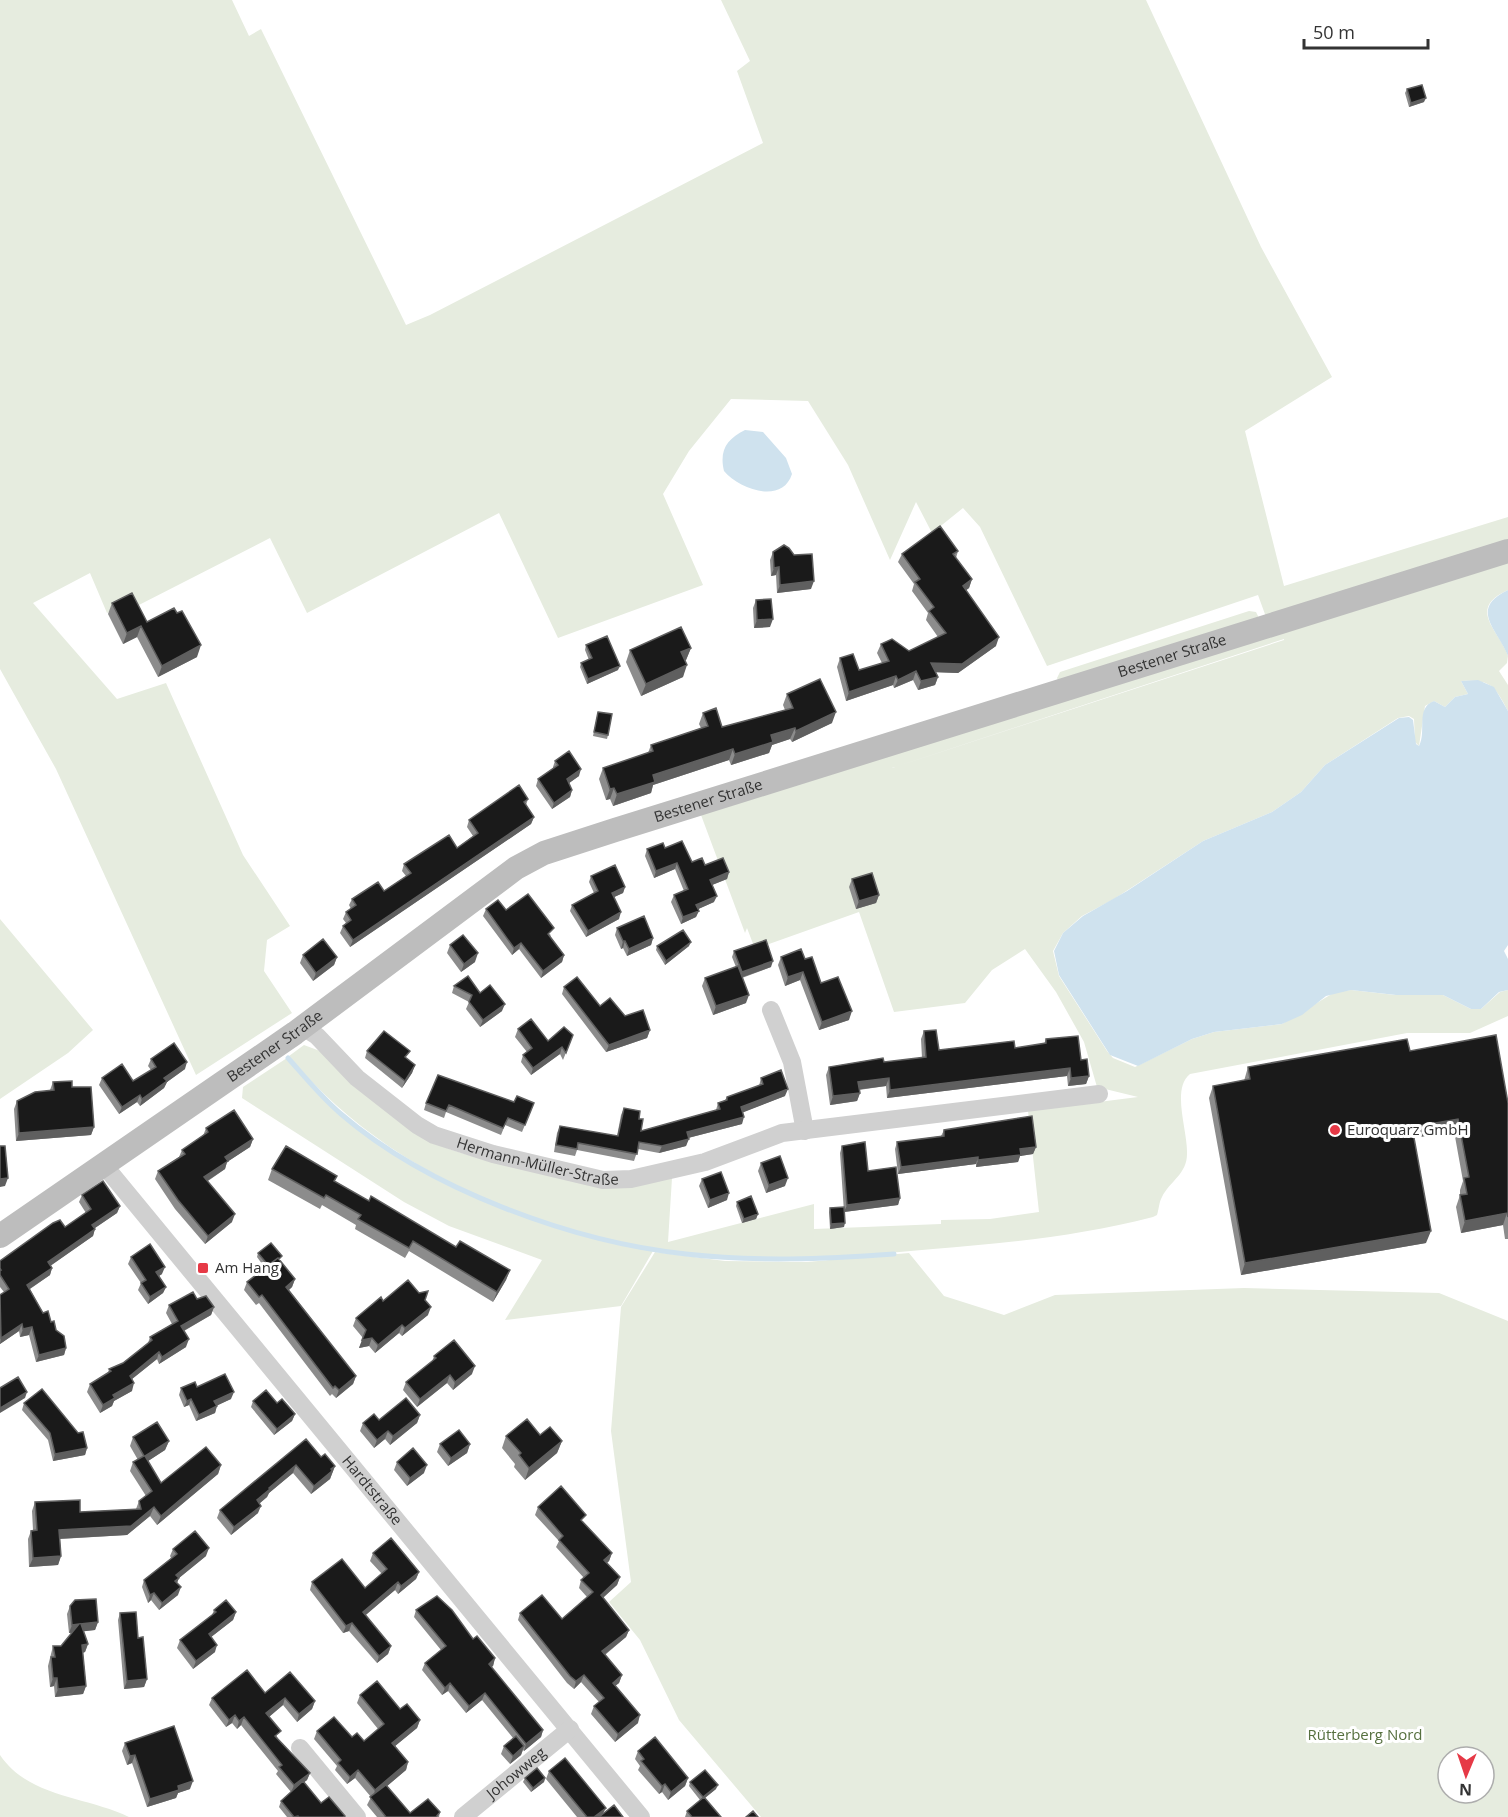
<svg xmlns="http://www.w3.org/2000/svg" width="1508" height="1817" viewBox="0 0 1508 1817" font-family="'Open Sans',sans-serif">
  <style>
    .green { fill: #e6ecdf; fill-rule: evenodd }
    .water { fill: #cfe2ee }
    .lines { fill: none; stroke-linecap: round; stroke-linejoin: round }
    .stream { stroke: #cfe2ee; stroke-width: 5 }
    .street { stroke: #d0d0d0; stroke-width: 18 }
    .secondary { stroke: #bdbdbd; stroke-width: 24 }
    .wall { fill: #8c8c8c }
    .shaded-wall { fill: #5f5f5f }
    .building { fill: #1a1a1a; stroke: #5f5f5f; stroke-width: 1.5 }
    .poi-dot { fill: #e63946; stroke: #fff; stroke-width: 2 }
    .labels { text-anchor: middle; stroke-width: 6; stroke-linejoin: round; paint-order: stroke }
    .street-label { font-size: 15px; fill: #333; stroke: #fff }
    .poi-label { font-size: 15px; fill: #333; stroke: #fff; text-anchor: start }
    .park-label { font-size: 15px; fill: #56703f; stroke: #fff }
  </style>
  <rect width="100%" height="100%" fill="#fff"/>
  <path class="green" d="M0 0H232L249 36 261 29 406 325 430 315 763 143 737 71 750 61 721 0H1146L1261 247 1332 377 1245 431 1284 586 1508 517V540L1266 617 1258 595 1047 666 980 527 963 508 932 533 916 502 890 560 848 465 808 401 731 399 689 451 663 494 703 585 558 638 499 513 307 613 270 538 135 607 128 601 107 613 90 573 33 603 117 699 166 683 243 855 290 926 267 940 264 971 292 1013 196 1075 56 769 0 669Z
    M1508 554V590C1466 609 1499 630 1508 656L1507 663 1499 671 1508 685V711C1495 686 1491 679 1461 681L1468 694 1455 697 1445 707 1434 701 1425 706 1419 746 1415 742 1414 719 1409 716 1398 718 1325 765 1301 792 1272 812 1203 841 1114 899 1082 916 1063 933 1053 951 1059 976 1107 1051 1113 1058 1135 1067 1192 1039 1214 1032 1282 1024 1335 992 1351 990 1395 995 1429 993 1443 995 1471 1009H1481L1500 992 1508 990V1016L1470 1033H1407L1190 1074C1171 1089 1188 1131 1187 1154 1187 1174 1170 1181 1162 1197 1159 1202 1159 1209 1157 1215L1153 1217C1080 1236 1007 1243 933 1249 846 1257 755 1264 669 1251 528 1231 380 1167 289 1056L304 1045 320 1051 434 1143C504 1173 596 1172 672 1178L668 1242 814 1204V1229L941 1224V1220L990 1219 1039 1212 1028 1111 1138 1097 1097 1087 1084 1042 1056 992 1025 949 992 970 965 1003 894 1012 859 912 755 949 747 928 745 933 701 815ZM1284 639V640L892 768Z
    M1249 611 1256 612 1259 618 1059 683 1057 678 1060 672Z
    M0 919 93 1030 68 1053 0 1099Z
    M287 1058C305 1079 322 1100 344 1118 427 1188 547 1230 653 1251L621 1306 505 1320 542 1260 449 1226 404 1202 242 1098 243 1087Z
    M655 1252 725 1261 807 1262 909 1253 944 1296 1004 1315 1055 1295 1244 1288 1439 1293 1508 1321V1817H761L679 1720 640 1640 609 1602 631 1582 611 1431 621 1307ZM1448 1757H1484V1793H1448Z
    M0 1755C29 1798 86 1796 129 1817H0Z"/>
  <path class="water" d="M745 430 763 432 786 458 792 474C782 505 739 489 724 471 719 450 727 439 745 430Z
    M1508 590V656C1498 630 1468 609 1508 590Z
    M1478 680 1494 687 1508 711V945L1504 951 1508 959V990L1499 992 1481 1009H1471L1443 995H1396L1351 990 1326 996 1302 1015 1282 1024 1214 1032 1192 1039 1138 1066 1110 1055 1059 975 1054 951 1063 933 1083 916 1127 891 1203 841 1272 812 1301 792 1325 765 1399 718 1409 717 1413 720 1416 744 1419 746C1427 731 1415 708 1434 701L1445 707 1455 697 1468 694 1461 681Z"/>
  <g class="lines">
    <path class="stream" d="M288 1058C305 1077 321 1097 341 1114 428 1189 572 1242 686 1254 755 1262 825 1259 894 1254"/>
    <g class="street">
      <path d="M771 1010 792 1062 805 1131"/>
      <path id="s1" d="M303 1027 317 1036 357 1078 417 1125 434 1135 493 1154 603 1180 631 1179 705 1162 782 1133 1099 1094"/>
      <path id="s2" d="M103 1164 641 1817"/>
      <path d="M300 1748 357 1817"/>
      <path id="s3" d="M463 1817 570 1729"/>
    </g>
    <path class="secondary" id="s4" d="M0 1236 295 1033 516 868 544 853 615 830 1508 551"/>
  </g>
  <path class="wall" d="M1407 89 1424 102 1409 107 1405 93Z
    M958 551 956 558 972 579 969 588 966 590 996 646 958 673 936 672 938 677 935 685 918 690 913 680 894 688 893 685 846 701 837 667 840 658 859 670 882 663 877 653 881 644 909 651 938 637 926 620 928 613 912 591 914 584 898 562 902 554Z
    M773 552 811 589 777 593 776 575 771 576 770 560Z
    M756 600 770 627 754 628 753 608Z
    M112 603 147 622 197 657 158 677 137 637 123 644 108 614Z
    M586 645 618 670 587 684 580 667 581 663 589 660 585 650Z
    M691 648 686 660 685 661 683 677 641 696 626 662 630 650Z
    M787 694 832 723 792 742 790 739 772 745 769 753 731 765 729 760 653 785 651 793 613 806 610 799 606 800 599 779 603 768 648 753 651 745 701 728 699 724 703 713 722 727 785 710 783 705Z
    M598 712 608 735 607 739 593 736Z
    M555 761 579 776 569 783 572 790 570 797 552 809 536 786 538 779 553 768V767Z
    M528 799 526 805 534 817 531 824 350 947 340 933 343 926 346 923 343 919 346 912 351 909 349 905 352 899 384 891 406 876 402 871 404 864 457 848 473 836 467 827 469 820Z
    M665 848 692 862 705 865 729 872 727 879 712 885 714 902 698 909 696 917 681 924 671 902 674 895 684 891 675 869 654 878 645 856 647 849Z
    M591 876 625 887 623 893 614 897 619 919 586 937 570 911 572 905 594 893 589 882Z
    M852 879 879 895 876 903 856 909 849 887Z
    M486 909 506 910 551 935 550 936 564 955 562 962 541 978 519 949 512 955 483 916Z
    M617 928 653 938 651 945 627 956 623 948 621 949 615 935Z
    M450 945 475 962 461 972 447 953Z
    M657 946H689L665 965 656 950Z
    M734 951 771 967 742 978 746 1003 713 1015 702 986 705 978 736 967 732 957Z
    M303 955 337 957 334 965 313 981 300 963Z
    M781 957 805 959 821 983 849 1020 819 1030 800 980 785 986 778 965Z
    M454 986 480 993 502 1011 480 1027 466 1009 469 1002 452 993Z
    M564 987 600 1006 625 1016 650 1030 647 1038 606 1052 562 994Z
    M518 1029 548 1041 573 1035 563 1060 560 1054 531 1075 521 1062 523 1055 527 1052 515 1037Z
    M924 1031 939 1050 1015 1048 1044 1044 1046 1039 1081 1060 1089 1076 1086 1084 1068 1086 1067 1076 887 1098 886 1086 859 1090 860 1093 857 1101 830 1105 826 1075 829 1067 884 1062 922 1058 921 1039Z
    M367 1051 406 1059 415 1065 412 1073 402 1088 365 1058Z
    M1410 1051 1508 1103V1239H1505L1503 1225 1461 1233 1456 1207 1460 1195V1190L1463 1181 1454 1131 1414 1138 1426 1243 1241 1275 1209 1098 1213 1086 1244 1081 1248 1067Z
    M151 1059 185 1069 167 1082 164 1088 140 1106 137 1102 119 1114 99 1085 102 1078 133 1081 151 1070 148 1066Z
    M761 1078 785 1096 743 1112 742 1124 688 1138 686 1146 659 1153 638 1149 634 1161 577 1150 575 1156 554 1152 557 1133 560 1126 617 1136 621 1115 624 1108 639 1119 641 1131 716 1110 718 1103 725 1100 727 1097 759 1086Z
    M53 1082 72 1087 94 1127 91 1135 16 1141 14 1109 17 1101 50 1090Z
    M514 1102 534 1103 522 1132 505 1125 501 1135 446 1112 444 1118 424 1110 426 1103Z
    M206 1128 253 1139 250 1147 227 1162 225 1169 208 1181 232 1222 205 1244 175 1209 155 1179 158 1171 179 1157 182 1150 203 1136Z
    M944 1130 1036 1147 1033 1154 1020 1156 1018 1162 976 1167V1164L898 1174 895 1149 897 1142 941 1136Z
    M842 1146 868 1171 900 1198 898 1205 844 1212 840 1153Z
    M761 1163 785 1186 766 1193 758 1171Z
    M272 1169 337 1176 335 1181 369 1201 456 1247 510 1270 506 1280 493 1302 409 1251 405 1258 355 1229 356 1225 322 1205 320 1209 268 1180Z
    M702 1179 727 1200 708 1208 699 1186Z
    M82 1195 120 1206 117 1213 95 1228 93 1236 51 1265 52 1268 50 1275 30 1289 43 1313 56 1330 66 1348 64 1355 36 1362 29 1335 20 1337 19 1331 0 1344V1295L4 1292 0 1287V1261L65 1227 86 1213 79 1202Z
    M737 1202 758 1214 756 1219 742 1223 736 1206Z
    M830 1208 844 1227 830 1229 829 1212Z
    M258 1253 280 1261 295 1279 292 1287 289 1290 356 1376 353 1384 336 1398 332 1394 330 1396 259 1303 256 1305 244 1290 247 1282 265 1268 257 1257Z
    M131 1257 162 1274 159 1276 166 1287 163 1293 148 1304 138 1290 141 1283 128 1264Z
    M197 1299 214 1307 211 1315 184 1331 186 1347 159 1364 157 1359 132 1379V1391L114 1401 112 1406 100 1413 87 1392 90 1384 108 1373 109 1369 123 1363 148 1343 150 1337 172 1324 166 1313 169 1305Z
    M425 1300 428 1315 402 1336 399 1333 375 1353 369 1346 359 1348 363 1338 353 1326 356 1318 383 1301Z
    M434 1356 472 1374 453 1390 447 1383 417 1407 403 1390 406 1382 432 1362Z
    M197 1387 231 1399 217 1405 215 1413 196 1421 189 1405 184 1407 179 1395 181 1388Z
    M253 1401 277 1403 295 1414 292 1421 274 1435 251 1407Z
    M24 1403 87 1448 85 1455 53 1461 48 1440 22 1410Z
    M420 1415 417 1423 390 1445 385 1439 374 1448 360 1431 363 1423 379 1420Z
    M540 1435 562 1441 557 1453 525 1480 514 1467 515 1464 502 1448 506 1436Z
    M133 1437 169 1441 165 1450 148 1461 161 1483 221 1465 218 1474 157 1525 150 1516 127 1535 60 1539 61 1556 58 1565 29 1567 28 1539 31 1531 33 1530 32 1511 35 1502 80 1512 136 1509 139 1501 146 1496 130 1471 133 1462 138 1460 130 1446Z
    M306 1439 321 1457 335 1466 330 1479 311 1494 293 1473 269 1493 267 1497 259 1504 258 1513 231 1535 217 1518 220 1510Z
    M440 1444H470L467 1453 448 1466 437 1452Z
    M397 1462 424 1473 407 1486 394 1470Z
    M538 1507 584 1523 612 1553 609 1561 607 1563 620 1577 617 1585 603 1598 629 1630 626 1637 605 1655 622 1675 619 1683 615 1686 638 1723 615 1742 591 1714 594 1706 599 1702 581 1682 574 1689 567 1683 518 1620 520 1613 562 1619 587 1597 579 1588 581 1580 584 1578 556 1547 559 1541 535 1515Z
    M173 1549 206 1556 179 1578 177 1583 178 1595 159 1610 151 1600 148 1603 142 1587 144 1580 171 1558 170 1556Z
    M373 1553 419 1572 416 1579 398 1594 395 1590 365 1615 391 1646 388 1654 377 1663 349 1631 343 1633 310 1590 312 1582 365 1588 382 1574 370 1561Z
    M70 1606 98 1622 95 1630 83 1631 88 1644 85 1652 83 1653 86 1686 83 1694 55 1697 54 1686 50 1687 48 1666 53 1646H61L72 1633H69L67 1614Z
    M214 1610 236 1612 233 1620 211 1637 215 1652 193 1669 177 1648 180 1640 212 1615Z
    M416 1610 473 1639 495 1658 493 1666 491 1667 543 1730 541 1737 524 1751 523 1750 521 1755 510 1764 501 1754 504 1746 513 1738 482 1700 466 1713 448 1691 442 1695 422 1670 425 1663 441 1650 414 1617Z
    M120 1613 138 1638 147 1679 144 1687 124 1689 118 1620Z
    M265 1693 315 1701 312 1709 297 1722 283 1705 269 1717 278 1739 310 1773 307 1780 304 1782 321 1803 344 1817H287L279 1807 281 1801 291 1792 276 1774 278 1771 241 1725 237 1729 232 1723 226 1727 209 1705 212 1698Z
    M360 1695 400 1709 420 1720 417 1728 395 1746 408 1762 406 1770 387 1786 410 1813 440 1812 439 1817H377L367 1805 371 1797 355 1778 347 1784 335 1770 337 1766 314 1739 317 1731 352 1737 364 1741 378 1729 357 1703Z
    M125 1743 190 1789 178 1793 176 1798 147 1807 132 1763 127 1765 122 1751Z
    M638 1751 688 1778 685 1786 668 1800 662 1792 659 1794 638 1770 640 1766 635 1759Z
    M549 1771 604 1813 623 1817H577L546 1779Z
    M525 1778H545L544 1782 531 1792 523 1782Z
    M690 1782 716 1789 705 1798 721 1817H685L687 1811 700 1800 689 1786Z"/>
  <path class="shaded-wall" d="M1426 98 1424 102 1409 107 1411 103Z
    M779 567 776 575 771 576 774 568Z
    M972 579 969 588 960 595 963 586Z
    M814 581 811 589 777 593 780 585Z
    M773 619 770 627 754 628 757 620Z
    M141 626 137 637 123 644 127 633Z
    M999 637 996 646 958 673 928 672 931 663Z
    M201 645 197 657 158 677 162 666Z
    M691 648 686 660 677 664 681 652Z
    M687 665 683 677 641 696 646 684Z
    M620 666 618 670 587 684 588 679Z
    M916 671 913 680 894 688 898 680Z
    M896 676 893 685 846 701 849 692Z
    M938 677 935 685 918 690 921 681Z
    M836 712 832 723 792 742 796 731Z
    M795 728 790 739 772 745 769 753 731 765 735 754 771 735Z
    M733 749 729 760 653 785 651 793 613 806 617 794 653 775Z
    M581 769 579 776 565 786 567 779Z
    M614 788 610 799 606 800 610 789Z
    M572 790 570 797 552 809 554 803Z
    M534 817 531 824 350 947 353 940Z
    M677 863 675 869 654 878 656 871Z
    M729 872 727 879 707 887 710 880Z
    M625 887 623 893 610 899 612 893Z
    M879 895 876 903 856 909 859 901Z
    M717 896 714 902 694 911 696 905Z
    M699 911 696 917 681 924 683 917Z
    M621 912 619 919 586 937 588 931Z
    M653 938 651 945 627 956 629 949Z
    M623 941H625L623 948 621 949Z
    M691 942 689 946 665 965 666 961Z
    M521 943 519 949 512 955 514 948Z
    M478 953 475 962 461 972 464 964Z
    M564 955 562 962 541 978 543 971Z
    M337 957 334 965 313 981 316 973Z
    M773 961 771 967 740 978 742 972Z
    M803 972 800 980 785 986 788 977Z
    M749 995 746 1003 713 1015 716 1006Z
    M505 1004 502 1011 480 1027 483 1020Z
    M852 1011 849 1020 819 1030 822 1022Z
    M650 1030 647 1038 606 1052 609 1045Z
    M562 1047 560 1054 531 1075 533 1068Z
    M187 1062 185 1069 167 1082 164 1088 140 1106 142 1099 164 1078Z
    M415 1065 412 1073 402 1088 405 1081Z
    M1070 1068 1067 1076 887 1098 890 1090Z
    M1089 1076 1086 1084 1068 1086 1071 1078Z
    M889 1078 886 1086 855 1090 858 1082Z
    M788 1089 785 1096 739 1114 741 1107Z
    M860 1093 857 1101 830 1105 833 1096Z
    M140 1095 137 1102 119 1114 122 1107Z
    M744 1117 742 1124 684 1139 687 1132Z
    M1458 1119 1454 1131 1408 1139 1412 1127Z
    M94 1127 91 1135 16 1141 19 1133Z
    M253 1139 250 1147 227 1162 225 1169 201 1185 204 1177 225 1157Z
    M689 1139 686 1146 659 1153 662 1146Z
    M1036 1147 1033 1154 1020 1156 1018 1162 976 1167 978 1160 1020 1149Z
    M978 1157 976 1164 898 1174 901 1167Z
    M8 1178 5 1186 0 1187V1179Z
    M788 1178 785 1186 766 1193 769 1185Z
    M729 1193 727 1200 708 1208 710 1200Z
    M900 1198 898 1205 844 1212 847 1205Z
    M120 1206 117 1213 89 1232 92 1225Z
    M1507 1213 1503 1225 1461 1233 1465 1221Z
    M235 1214 232 1222 205 1244 208 1236Z
    M758 1214 756 1219 742 1223 744 1219Z
    M845 1223 844 1227 830 1229 831 1224Z
    M95 1229 93 1236 46 1269 48 1262Z
    M1431 1231 1426 1243 1241 1275 1245 1263Z
    M165 1267 162 1274 154 1279 156 1272Z
    M52 1268 50 1275 25 1292 27 1285Z
    M510 1270 506 1280 493 1302 497 1292Z
    M295 1279 292 1287 283 1295 286 1287Z
    M166 1287 163 1293 148 1304 150 1297Z
    M214 1307 211 1315 178 1334 181 1326Z
    M431 1307 428 1315 402 1336 405 1328Z
    M22 1324 19 1331 0 1344 1 1338Z
    M402 1325 399 1333 375 1353 378 1345Z
    M32 1327 29 1335 20 1337 23 1329Z
    M372 1338 369 1346 359 1348 362 1340Z
    M189 1339 186 1347 159 1364 162 1357Z
    M66 1348 64 1355 36 1362 39 1355Z
    M159 1352 157 1359 127 1383 130 1376Z
    M475 1366 472 1374 453 1390 455 1382Z
    M450 1375 447 1383 417 1407 420 1399Z
    M356 1376 353 1384 336 1398 339 1390Z
    M134 1383 132 1391 114 1401 112 1406 100 1413 103 1405 113 1395Z
    M27 1392 25 1398 0 1413V1408Z
    M234 1392 231 1399 212 1408 214 1401Z
    M191 1399 189 1405 184 1407 187 1401Z
    M217 1406 215 1413 196 1421 199 1415Z
    M295 1414 292 1421 274 1435 277 1429Z
    M420 1415 417 1423 390 1445 393 1436Z
    M388 1431 385 1439 374 1448 377 1440Z
    M169 1441 165 1450 142 1465 145 1456Z
    M562 1441 557 1453 525 1480 529 1468Z
    M470 1444 467 1453 448 1466 451 1458Z
    M87 1448 85 1455 53 1461 55 1454Z
    M221 1465 218 1474 157 1525 161 1516Z
    M296 1465 293 1473 269 1493 267 1497 254 1508 257 1500 269 1488Z
    M427 1465 424 1473 407 1486 410 1478Z
    M335 1466 330 1479 311 1494 314 1486Z
    M261 1506 258 1513 231 1535 234 1527Z
    M154 1507 150 1516 127 1535 56 1539 59 1530Z
    M209 1548 206 1556 179 1578 176 1585 173 1588 176 1575Z
    M612 1553 609 1561 601 1568 604 1560Z
    M61 1556 58 1565 29 1567 33 1558Z
    M419 1572 416 1579 398 1594 401 1586Z
    M620 1577 617 1585 598 1602 601 1595Z
    M398 1582 395 1590 360 1620 363 1612Z
    M181 1587 178 1595 159 1610 162 1603Z
    M154 1593 151 1600 148 1603 150 1595Z
    M236 1612 233 1620 206 1641 209 1634Z
    M98 1622 95 1630 78 1632 81 1624Z
    M352 1623 349 1631 343 1633 346 1626Z
    M79 1624 76 1632 69 1633 72 1625Z
    M629 1630 626 1637 599 1659 602 1651Z
    M88 1644 85 1652 79 1653 82 1645Z
    M217 1645 215 1652 193 1669 196 1661Z
    M391 1646 388 1654 377 1663 379 1656Z
    M495 1658 493 1666 486 1671 489 1664Z
    M584 1675 581 1682 574 1689 576 1681Z
    M622 1675 619 1683 610 1690 613 1683Z
    M53 1678H57L54 1686 50 1687Z
    M147 1679 144 1687 124 1689 127 1681Z
    M450 1683 448 1691 442 1695 445 1688Z
    M86 1686 83 1694 55 1697 58 1689Z
    M485 1693 482 1700 466 1713 469 1706Z
    M285 1698 283 1705 264 1721 266 1713Z
    M315 1701 312 1709 297 1722 299 1714Z
    M235 1715 232 1723 226 1727 229 1720Z
    M640 1715 638 1723 615 1742 618 1734Z
    M244 1717 241 1725 237 1729 239 1721Z
    M420 1720 417 1728 389 1751 392 1743Z
    M543 1730 541 1737 524 1751 526 1744Z
    M524 1746 521 1755 510 1764 513 1756Z
    M135 1755 132 1763 127 1765 130 1756Z
    M408 1762 406 1770 373 1798 375 1790Z
    M358 1770 355 1778 347 1784 350 1777Z
    M310 1773 307 1780 291 1793 294 1785Z
    M545 1778 544 1782 531 1792 533 1788Z
    M688 1778 685 1786 668 1800 671 1792Z
    M193 1781 190 1789 178 1793 176 1798 147 1807 150 1799 178 1786Z
    M665 1784 662 1792 659 1794 662 1786Z
    M718 1785 716 1789 701 1801 703 1797Z
    M606 1808 601 1817H594Z"/>
  <path class="building" d="M1422 85 1426 98 1411 103 1407 89Z
    M940 526 958 551 953 554 972 579 963 586 999 637 962 664 931 663 938 677 921 681 916 671 898 680 896 676 849 692 840 658 853 654 859 670 889 661 881 644 892 639 909 651 946 633 929 611 934 607 915 582 920 579 902 554Z
    M784 545 789 548 794 555 812 554 814 581 780 585 779 567 774 568 773 552Z
    M132 593 147 622 174 608 177 613 182 611 201 645 162 666 141 626 127 633 112 603Z
    M771 599 773 619 757 620 756 600Z
    M681 627 691 648 681 652 687 665 646 684 630 650Z
    M607 636 620 666 588 679 581 663 592 658 586 645Z
    M820 679 836 712 796 731 795 728 771 735 773 742 735 754 733 749 653 775 655 782 617 794 614 788 610 789 603 768 653 751 651 745 708 726 703 713 716 708 722 727 793 708 787 694Z
    M598 712 612 714 608 735 594 732Z
    M569 751 581 769 567 779 572 790 554 803 538 779 558 765 555 761Z
    M519 785 528 799 524 802 534 817 353 940 343 926 351 920 346 912 356 905 352 899 378 882 384 891 411 873 404 864 449 835 457 848 478 833 469 820Z
    M682 841 692 862 702 858 705 865 723 858 729 872 710 880 717 896 696 905 699 911 683 917 674 895 688 889 677 863 656 871 647 849 663 843 665 848Z
    M615 865 625 887 612 893 621 912 588 931 572 905 598 891 591 876Z
    M872 873 879 895 859 901 852 879Z
    M528 894 554 928 548 934 564 955 543 971 521 943 514 948 486 909 498 900 506 910Z
    M644 916 653 938 629 949 625 941H623L617 928Z
    M683 930 691 942 666 961 657 946Z
    M463 935 478 953 464 964 450 945Z
    M323 939 337 957 316 973 303 955Z
    M766 940 773 961 742 972 734 951Z
    M801 949 805 959 812 957 821 983 838 977 852 1011 822 1022 803 972 788 977 781 957Z
    M738 966 749 995 716 1006 705 978Z
    M468 976 480 993 490 985 505 1004 483 1020 469 1002 472 995 454 986Z
    M577 977 600 1006 610 998 625 1016 643 1010 650 1030 609 1045 564 987Z
    M531 1019 548 1041 564 1027 573 1035 566 1053 562 1047 533 1068 523 1055 532 1048 518 1029Z
    M936 1030 939 1050 1014 1041 1015 1048 1046 1043V1039L1078 1036 1081 1060 1087 1059 1089 1076 1071 1078 1070 1068 890 1090 889 1078 858 1082 860 1093 833 1096 829 1067 883 1058 884 1062 926 1057 924 1031Z
    M384 1031 410 1051 405 1057 415 1065 405 1081 367 1051Z
    M1496 1035 1508 1103V1217L1507 1213 1465 1221 1460 1195 1467 1194 1464 1178 1469 1177 1458 1119 1412 1127 1431 1231 1245 1263 1213 1086 1250 1079 1248 1067 1407 1039 1410 1051Z
    M174 1043 187 1062 164 1078 167 1081 142 1099 140 1095 122 1107 102 1078 122 1064 133 1081 156 1067 151 1059Z
    M781 1070 788 1089 741 1107 744 1117 687 1132 689 1139 662 1146 639 1142 637 1154 578 1143 577 1149 556 1145 560 1126 618 1136 624 1108 640 1111 639 1119H643L641 1131 720 1109 718 1103 727 1100V1097L763 1084 761 1078Z
    M438 1075 514 1102 517 1096 534 1103 525 1125 508 1118 503 1128 449 1105 446 1111 426 1103Z
    M72 1081V1087H91L94 1127 19 1133 17 1101 35 1092 54 1090 53 1082Z
    M234 1110 253 1139 225 1157 228 1161 204 1177 235 1214 208 1236 178 1200 158 1171 185 1154 182 1150 208 1132 206 1128Z
    M1032 1116 1036 1147 1020 1149 1021 1155 978 1160V1157L901 1167 897 1142 944 1136V1130Z
    M865 1142 868 1171 896 1167 900 1198 847 1205 842 1146Z
    M0 1146H5L8 1178 0 1179Z
    M286 1146 337 1176 334 1181 369 1201 371 1196 456 1247 460 1241 510 1270 497 1292 413 1241 409 1248 358 1219 361 1215 326 1195 324 1198 272 1169Z
    M780 1156 788 1178 769 1185 761 1163Z
    M721 1172 729 1193 710 1200 702 1179Z
    M103 1181 120 1206 92 1225 95 1229 48 1262 52 1268 27 1285 43 1313 48 1311 51 1322 54 1321 56 1330 64 1336 66 1348 39 1355 32 1327 23 1329 22 1324 1 1338 0 1295 9 1289 0 1275V1270H1L0 1268V1261L53 1223 60 1220 65 1227 91 1209 82 1195Z
    M751 1196 758 1214 744 1219 737 1202Z
    M844 1207 845 1223 831 1224 830 1208Z
    M271 1243 282 1256 279 1259 278 1258 268 1265 258 1253Z
    M150 1244 165 1267 156 1272 166 1287 150 1297 141 1283 146 1280 131 1257Z
    M278 1258 295 1279 286 1287 356 1376 339 1390 335 1386 333 1388 262 1295 259 1297 247 1282Z
    M408 1280 419 1293 428 1291 425 1300 431 1307 405 1328 402 1325 378 1345 372 1338 362 1340 366 1330 356 1318 381 1297 383 1301Z
    M193 1292 197 1299 206 1296 214 1307 181 1326 189 1339 162 1357 159 1352 130 1376 134 1383 113 1395 115 1398 103 1405 90 1384 111 1371 109 1369 123 1363 152 1340 150 1337 178 1321 169 1305Z
    M454 1340 475 1366 455 1382 450 1375 420 1399 406 1382 436 1358 434 1356Z
    M225 1374 234 1392 214 1401 217 1406 199 1415 191 1399 187 1401 181 1388 195 1382 197 1387Z
    M18 1377 27 1392 0 1408V1388Z
    M42 1389 78 1433 83 1432 87 1448 55 1454 50 1433 24 1403Z
    M266 1390 277 1403 282 1399 295 1414 277 1429 253 1401Z
    M406 1398 420 1415 393 1436 388 1431 377 1440 363 1423 374 1414 379 1420Z
    M527 1419 540 1435 550 1427 562 1441 529 1468 519 1455 521 1453 506 1436Z
    M157 1422 169 1441 145 1456 161 1483 206 1447 221 1465 161 1516 154 1507 131 1526 59 1530 61 1556 33 1558 31 1531 37 1530 35 1502 80 1500V1512L141 1509 139 1501 152 1491 133 1462 144 1456 133 1437Z
    M459 1430 470 1444 451 1458 440 1444Z
    M306 1439 321 1457 325 1454 335 1466 331 1469 332 1471 314 1486 296 1465 269 1488 270 1489 257 1500 261 1506 234 1527 220 1510Z
    M413 1448 427 1465 410 1478 397 1462Z
    M561 1486 586 1515 581 1520 612 1553 604 1560 620 1577 601 1595 629 1630 602 1651 622 1675 613 1683 640 1715 618 1734 594 1706 604 1698 584 1675 576 1681 570 1676 520 1613 542 1595 562 1619 593 1592 581 1580 589 1573 559 1540 563 1536 538 1507Z
    M195 1531 209 1548 176 1575 179 1578 175 1581 181 1587 162 1603 154 1593 150 1595 144 1580 177 1554 173 1549Z
    M391 1538 419 1572 401 1586 398 1582 363 1612 391 1646 379 1656 352 1623 346 1626 312 1582 342 1559 365 1588 387 1569 373 1553Z
    M437 1596 452 1610 473 1639 477 1636 495 1658 489 1664 543 1730 526 1744 485 1693 469 1706 450 1683 445 1688 425 1663 446 1646 416 1610Z
    M96 1599 98 1622 81 1624 88 1644 82 1645 86 1686 58 1689 57 1678H53L51 1657H55L53 1646H61L79 1624 72 1625 70 1606 75 1600Z
    M226 1600 236 1612 209 1634 217 1645 196 1661 180 1640 216 1612 214 1610Z
    M136 1612 138 1638 143 1637 147 1679 127 1681 120 1613Z
    M247 1670 265 1693 290 1672 315 1701 299 1714 285 1698 266 1713 281 1731 275 1736 310 1773 294 1785 279 1767 282 1765 244 1717 239 1721 235 1715 229 1720 212 1698Z
    M377 1681 400 1709 407 1704 420 1720 392 1743 408 1762 375 1790 358 1770 350 1777 338 1763 341 1760 317 1731 334 1717 352 1737 357 1733 364 1741 384 1724 360 1695Z
    M174 1726 193 1781 178 1786 179 1790 150 1799 135 1755 130 1756 125 1743Z
    M516 1736 524 1746 513 1756 504 1746Z
    M655 1737 688 1778 671 1792 665 1784 662 1786 641 1761 644 1759 638 1751Z
    M565 1758 606 1808 594 1817H587L549 1771Z
    M537 1768 545 1778 533 1788 525 1778Z
    M705 1770 718 1785 703 1797 690 1782Z
    M303 1781 321 1803 329 1797 345 1816 343 1817H299L298 1816 294 1817 281 1801Z
    M386 1785 410 1813 428 1799 440 1812 436 1817H386L370 1797Z
    M704 1797 721 1817H692L687 1811Z
    M614 1805 623 1817H599Z
    M753 1811 758 1817H746Z"/>
  <g class="poi-dot">
    <circle cx="1335" cy="1130" r="6"/>
    <rect x="197" y="1262" width="12" height="12" rx="3"/>
  </g>
  <g class="labels">
    <g class="street-label">
      <text dy="5" stroke="none"><textPath href="#s4" startOffset="1324">Bestener Straße</textPath></text>
      <text dy="5" stroke="none"><textPath href="#s4" startOffset="838">Bestener Straße</textPath></text>
      <text dy="5" stroke="none"><textPath href="#s4" startOffset="334">Bestener Straße</textPath></text>
      <text dy="5" stroke="none"><textPath href="#s1" startOffset="278">Hermann-Müller-Straße</textPath></text>
      <text dy="5" stroke="none"><textPath href="#s2" startOffset="423">Hardtstraße</textPath></text>
      <text dy="5" stroke="none"><textPath href="#s3" startOffset="69">Johowweg</textPath></text>
    </g>
    <g class="poi-label">
      <text x="1347" y="1135">Euroquarz GmbH</text>
      <text x="215" y="1273">Am Hang</text>
    </g>
    <g class="park-label">
      <text x="1365" y="1740">Rütterberg Nord</text>
    </g>
  </g>
  <g transform="translate(1466 1775) rotate(182)"><circle r="28" fill="#ffffff" stroke="#adadad" stroke-width="1.5"/>
  <path d="M0-4.5L10 22L0 15L-10 22Z" fill="#e63946"/>
  <text y="-9" font-size="16" font-weight="bold" text-anchor="middle" fill="#333333">N</text>
  </g>
  <path d="M1304 39v9h124v-9" fill="none" stroke="#333333" stroke-width="3"/>
  <text x="1313" y="39" font-size="18" fill="#333333" stroke="#ffffff" stroke-width="4.5" paint-order="stroke">50 m</text>
</svg>
